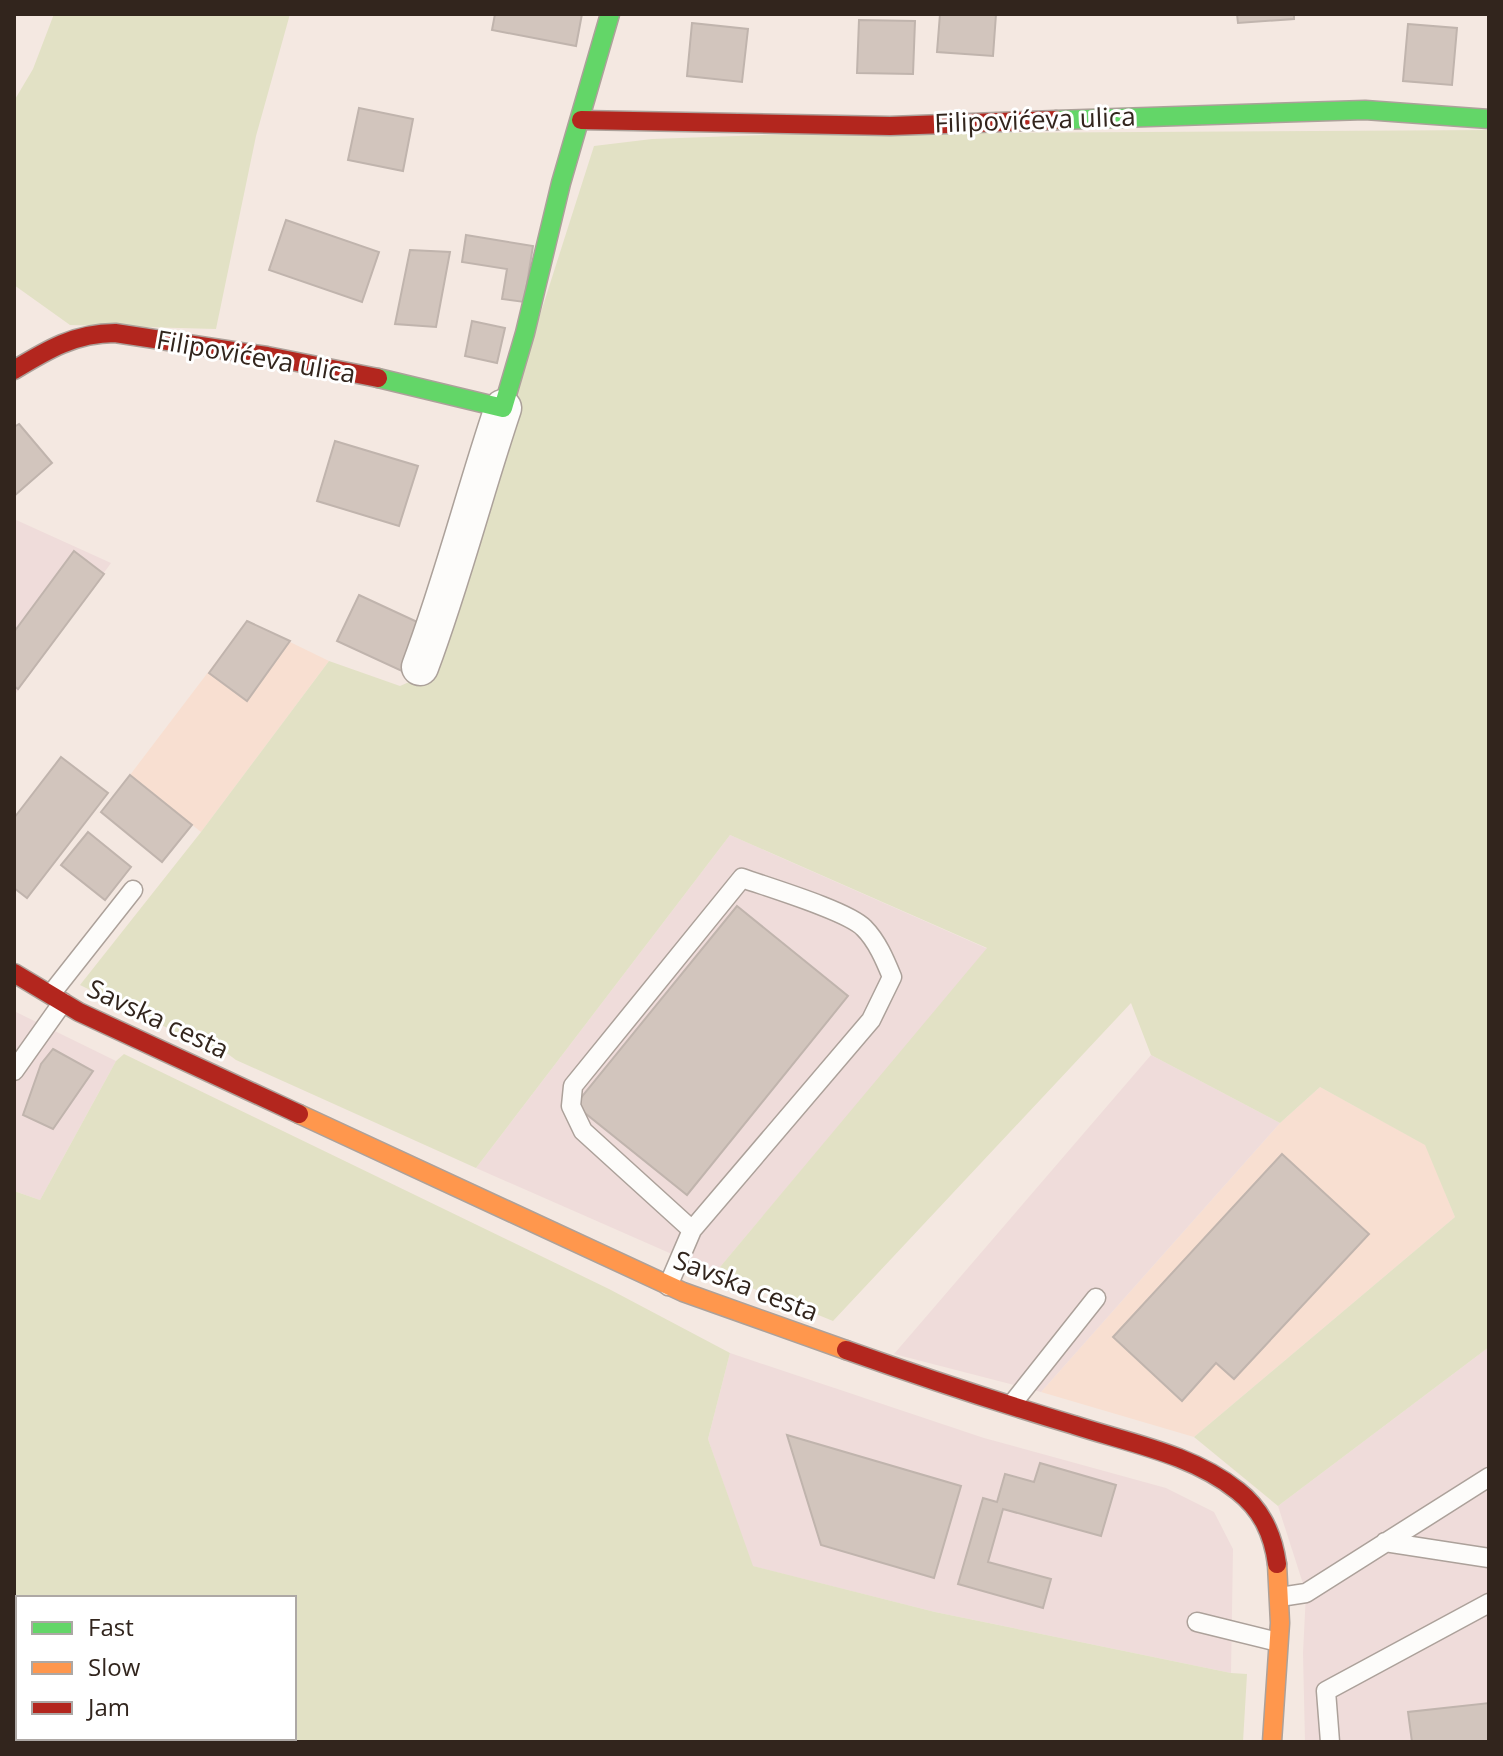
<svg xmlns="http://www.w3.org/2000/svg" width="1503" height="1756" viewBox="0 0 1503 1756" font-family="'Open Sans',sans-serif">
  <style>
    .built { fill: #f8dfd1 }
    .industrial { fill: #efdcda }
    .green { fill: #e2e1c5; fill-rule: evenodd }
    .building { fill: #d2c5bd; stroke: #c0b4ad; stroke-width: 2 }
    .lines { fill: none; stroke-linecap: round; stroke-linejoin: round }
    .lane-casing { stroke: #aca19a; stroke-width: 21 }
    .street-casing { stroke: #aca19a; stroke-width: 39 }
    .fast-casing { stroke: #aca19a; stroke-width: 21 }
    .slow-casing { stroke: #aca19a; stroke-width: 21 }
    .jam-casing { stroke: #aca19a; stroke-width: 21 }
    .lane { stroke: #fdfcfa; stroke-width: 18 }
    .street { stroke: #fdfcfa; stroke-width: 36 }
    .fast { stroke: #63d668; stroke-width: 18 }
    .slow { stroke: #ff974d; stroke-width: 18 }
    .jam { stroke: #b3261e; stroke-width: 18 }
    .labels { text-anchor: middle; stroke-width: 6; stroke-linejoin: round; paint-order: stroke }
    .street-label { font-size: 26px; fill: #32251d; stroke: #fff }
  </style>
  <rect width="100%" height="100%" fill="#f4e8e1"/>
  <path class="built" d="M247 621 329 661 201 832 130 775Z
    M1320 1087 1426 1145 1455 1217 1194 1437 1041 1392 1280 1123Z"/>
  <path class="industrial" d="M14 519 111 563 14 696Z
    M730 835 988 949 715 1273 476 1168Z
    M14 1011 116 1061 40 1200 14 1191Z
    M1151 1055 1280 1123 1041 1392 894 1354Z
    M1489 1347V1742H1305L1303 1653 1306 1593 1278 1506Z
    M730 1353 984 1438 1166 1488 1214 1512 1233 1549 1231 1673 935 1612 752 1566 708 1439Z"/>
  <path class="green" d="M54 14H290L256 136 216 329 70 325 14 285V101L33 69Z
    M1489 130V1347L1278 1506 1194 1437 1455 1217 1425 1145 1320 1087 1280 1123 1151 1055 1131 1003 833 1321 715 1273 987 948 730 835 476 1168 236 1060 228 1054 198 1043 80 985 201 832 329 661 400 686 425 675 594 146 652 139 793 134Z
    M124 1054 609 1289 730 1353 708 1439 753 1566 935 1612 1231 1673 1247 1674 1243 1742H14V1191L40 1200 116 1061ZM18 1598H294V1738H18Z"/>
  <path class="building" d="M495 14H582L576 46 492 30Z
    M940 14H996L993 56 937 52Z
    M1237 14H1294V19L1238 23Z
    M859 20 915 21 913 74 857 73Z
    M692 23 748 29 742 82 687 76Z
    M1408 24 1457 28 1452 85 1403 81Z
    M359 108 413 119 403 171 348 160Z
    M286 220 379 252 362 302 269 270Z
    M466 235 533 246 524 302 502 299 507 269 462 262Z
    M410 250 450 252 436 327 395 324Z
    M472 321 505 328 497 363 465 356Z
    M19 424 52 463 14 496V427Z
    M335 441 418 466 399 526 317 501Z
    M74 551 104 574 18 689 14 686V632Z
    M359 595 426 626 404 672 337 641Z
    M247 621 290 641 247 701 209 673Z
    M61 757 108 793 27 898 14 888V818Z
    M130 775 192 825 162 862 101 812Z
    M88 832 131 867 105 900 61 865Z
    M737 906 848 996 687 1195 575 1105Z
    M53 1049 93 1071 53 1129 23 1115 41 1064Z
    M1282 1154 1369 1234 1234 1379 1216 1363 1182 1401 1113 1337Z
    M787 1435 961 1486 934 1578 821 1545Z
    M1040 1463 1116 1485 1101 1536 1003 1509 988 1562 1051 1579 1043 1608 958 1584 983 1498 997 1502 1005 1474 1034 1482Z
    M1489 1703V1742H1412L1408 1712Z"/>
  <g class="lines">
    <g class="lane-casing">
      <path id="lane" d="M51 994 133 890
        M14 1071 63 1002
        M668 1286 692 1230 871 1020 892 977C885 960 877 941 864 928 848 911 767 887 742 878L573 1086 571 1106 583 1131 692 1230
        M1012 1404 1096 1298
        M1385 1542 1489 1558
        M1280 1597 1306 1593 1489 1477
        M1197 1622 1278 1642
        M1330 1742 1326 1691 1489 1603"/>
    </g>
    <g class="street-casing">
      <path id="street" d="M420 667C452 582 474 494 503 408"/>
    </g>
    <g class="fast-casing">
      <path id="fast" d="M1056 120 1365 110 1489 119
        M378 378 503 408 525 333 561 183 610 14"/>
    </g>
    <g class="slow-casing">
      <path id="slow" d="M299 1114 683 1292 846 1350
        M1272 1742 1280 1623 1277 1564"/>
    </g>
    <g class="jam-casing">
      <path id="jam" d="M581 120 890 126 1056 120
        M14 370C47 350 75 333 115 333L267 356 378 378
        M14 973 79 1012 299 1114
        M846 1350C922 1377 997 1402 1074 1425 1129 1443 1192 1454 1238 1491 1262 1510 1273 1534 1277 1564"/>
    </g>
    <use href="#lane" class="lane"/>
    <use href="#street" class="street"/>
    <use href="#fast" class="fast"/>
    <use href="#slow" class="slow"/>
    <use href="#jam" class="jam"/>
  </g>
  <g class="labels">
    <g class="street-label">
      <text transform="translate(1035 120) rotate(-2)" y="9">Filipovićeva ulica</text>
      <text transform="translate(256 357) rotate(10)" y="9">Filipovićeva ulica</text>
      <text transform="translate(158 1019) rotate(25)" y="9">Savska cesta</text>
      <text transform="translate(746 1286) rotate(21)" y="9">Savska cesta</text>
    </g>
  </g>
  <rect width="1503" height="1756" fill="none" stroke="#32251d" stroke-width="32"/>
  <rect x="16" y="1596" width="280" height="144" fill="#ffffff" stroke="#ada8a5" stroke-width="2"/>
  <rect x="32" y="1622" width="40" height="12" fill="#63d668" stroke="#ada8a5" stroke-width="2"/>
  <text x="88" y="1636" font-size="24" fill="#32251d">Fast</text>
  <rect x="32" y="1662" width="40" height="12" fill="#ff974d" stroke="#ada8a5" stroke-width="2"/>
  <text x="88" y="1676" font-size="24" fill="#32251d">Slow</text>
  <rect x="32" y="1702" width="40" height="12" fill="#b3261e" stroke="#ada8a5" stroke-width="2"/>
  <text x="88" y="1716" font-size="24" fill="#32251d">Jam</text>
</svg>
